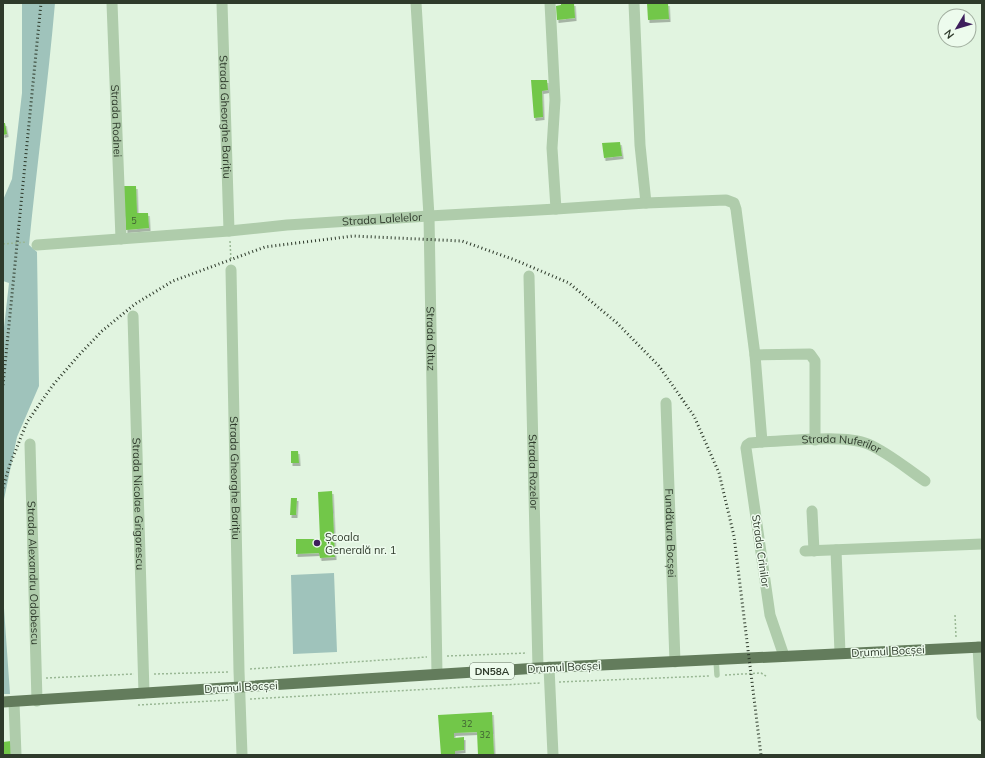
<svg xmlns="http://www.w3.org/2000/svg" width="985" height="758" viewBox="0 0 985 758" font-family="Mulish,sans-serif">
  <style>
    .green { fill: #9fc3bb }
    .building { fill: #72c74a; filter: url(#shadow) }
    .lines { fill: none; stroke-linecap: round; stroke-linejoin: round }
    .path { stroke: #9ab895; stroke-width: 1.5; stroke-dasharray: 2 2; stroke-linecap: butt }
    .service { stroke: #afccab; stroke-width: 5.5 }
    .minor { stroke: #afccab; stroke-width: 11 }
    .primary { stroke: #637c5c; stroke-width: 11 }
    .rail { stroke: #2e3a2b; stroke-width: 3; stroke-dasharray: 1 3; stroke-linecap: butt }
    .poi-dot { fill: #3e1f5d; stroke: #edfbed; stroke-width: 1.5 }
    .labels { text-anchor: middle; stroke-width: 3; stroke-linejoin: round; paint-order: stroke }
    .number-label { font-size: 9px; fill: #3f5d33 }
    .shield { fill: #edfbed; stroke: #677465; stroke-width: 1 }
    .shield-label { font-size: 10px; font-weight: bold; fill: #2e3a2b }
    .street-label { font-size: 11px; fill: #2e3a2b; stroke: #edfbed }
    .poi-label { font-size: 11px; fill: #2e3a2b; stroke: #edfbed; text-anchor: start }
  </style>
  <defs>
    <filter id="shadow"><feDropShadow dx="1.5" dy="3" stdDeviation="0" flood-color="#0004"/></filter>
  </defs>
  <rect width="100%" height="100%" fill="#e1f4e0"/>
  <path class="green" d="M22 3H55C48 84 37 164 29 245L37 252 39 386 17 437 3 504V336L9 283 3 281V200L12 179 22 93Z
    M334 573 337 652 293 654 291 575Z
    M3 594 10 694H3Z"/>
  <path class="building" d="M561 3H574L575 18 557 20 556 6 561 5Z
    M647 3H668L669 19 648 20Z
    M531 80H547L548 90 542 91 543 117 534 118Z
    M3 123H5L7 134 3 135Z
    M620 142 622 156 604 158 602 143Z
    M123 186H136L137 213H148L149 228 126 230Z
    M291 451H298L299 463H291Z
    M332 491 335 557 320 558 319 553 296 554V539H320L318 492Z
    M291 498H297L296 515H290Z
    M492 712 494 755H478L477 732 454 733V738L464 737V750L455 751V755H441L438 715Z
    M11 741V755H3V742Z"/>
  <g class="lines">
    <path class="path" d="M230 241 231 261
      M3 244 27 242
      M955 615 956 637
      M447 656 527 653
      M250 669 427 657
      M154 674 230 672
      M725 675 761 673 766 676
      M46 678 134 674
      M559 682 709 676
      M250 699 540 683
      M138 705 230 700"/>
    <path class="service" d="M716 659 717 675"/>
    <g class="minor">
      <path id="s1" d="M112 3 121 239"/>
      <path id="s2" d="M222 3 229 231"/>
      <path id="s3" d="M416 3 429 216 437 674"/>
      <path d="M550 3 555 100 552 148 556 209"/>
      <path d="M634 3 640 145 646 203"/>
      <path id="s4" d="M37 245 229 231 287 225 429 216 556 209 646 203 726 200 734 203 736 209 755 355 762 442"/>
      <path id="s5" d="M231 270 239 671 242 755"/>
      <path id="s6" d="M529 276 538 668"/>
      <path id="s7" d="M133 316 144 693"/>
      <path d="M755 355 810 354 815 361V440"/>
      <path id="s8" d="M666 403 675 662"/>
      <path id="s9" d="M30 444 37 701"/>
      <path d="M812 511 814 551"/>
      <path d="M836 550 840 653"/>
      <path d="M805 551 982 544"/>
      <path d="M978 647 982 716"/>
      <path id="s10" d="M784 656 770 615 746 448 747 445 750 443 762 442C789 441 844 434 868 444 889 453 907 469 925 481"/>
      <path d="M549 667 553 755"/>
      <path d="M14 702 16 755"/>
    </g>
    <path class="primary" d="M3 702 538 668 982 647"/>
    <path class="rail" d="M3 385 41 3
      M3 488 9 467 27 422 53 385 79 355 102 331 135 304 173 281 265 247 353 236 462 241 515 260 569 283 617 323 659 366 694 416 719 473 734 536 761 755"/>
  </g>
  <circle class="poi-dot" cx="317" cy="543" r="4"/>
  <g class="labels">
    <g class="number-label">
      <text x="134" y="224">5</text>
      <text x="467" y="727">32</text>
      <text x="485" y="738">32</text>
    </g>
    <rect class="shield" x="470" y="663" width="44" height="16" rx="3"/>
    <g class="shield-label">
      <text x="492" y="675">DN58A</text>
    </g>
    <g class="street-label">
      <text dy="4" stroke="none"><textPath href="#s2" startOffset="114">Strada Gheorghe Barițiu</textPath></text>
      <text dy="4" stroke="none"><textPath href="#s1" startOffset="118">Strada Rodnei</textPath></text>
      <text dy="4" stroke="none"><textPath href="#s4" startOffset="346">Strada Lalelelor</textPath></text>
      <text dy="4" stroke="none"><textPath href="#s3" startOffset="336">Strada Oituz</textPath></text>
      <text dy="4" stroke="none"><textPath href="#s10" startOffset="311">Strada Nuferilor</textPath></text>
      <text dy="4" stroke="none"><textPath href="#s6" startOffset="196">Strada Rozelor</textPath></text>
      <text dy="4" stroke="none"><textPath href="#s5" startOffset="208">Strada Gheorghe Barițiu</textPath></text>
      <text dy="4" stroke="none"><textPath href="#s7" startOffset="188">Strada Nicolae Grigorescu</textPath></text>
      <text dy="4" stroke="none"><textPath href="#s8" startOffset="130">Fundătura Bocșei</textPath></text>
      <text transform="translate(761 551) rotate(82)" y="4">Strada Crinilor</text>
      <text dy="4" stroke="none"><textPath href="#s9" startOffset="129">Strada Alexandru Odobescu</textPath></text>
      <text transform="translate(888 651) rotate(-3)" y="4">Drumul Bocșei</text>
      <text transform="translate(564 667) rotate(-3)" y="4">Drumul Bocșei</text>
      <text transform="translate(241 687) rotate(-3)" y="4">Drumul Bocșei</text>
    </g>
    <g class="poi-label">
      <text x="325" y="541">Școala<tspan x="325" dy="13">Generală nr. 1</tspan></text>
    </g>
  </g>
  <rect width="985" height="758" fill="none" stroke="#2e3a2b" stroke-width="8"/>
  <g transform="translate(957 28) rotate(232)"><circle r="19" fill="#edfbed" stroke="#a1ae9f"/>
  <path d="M0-3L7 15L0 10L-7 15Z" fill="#3e1f5d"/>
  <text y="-6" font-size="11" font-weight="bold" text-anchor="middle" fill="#2e3a2b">N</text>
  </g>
</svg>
